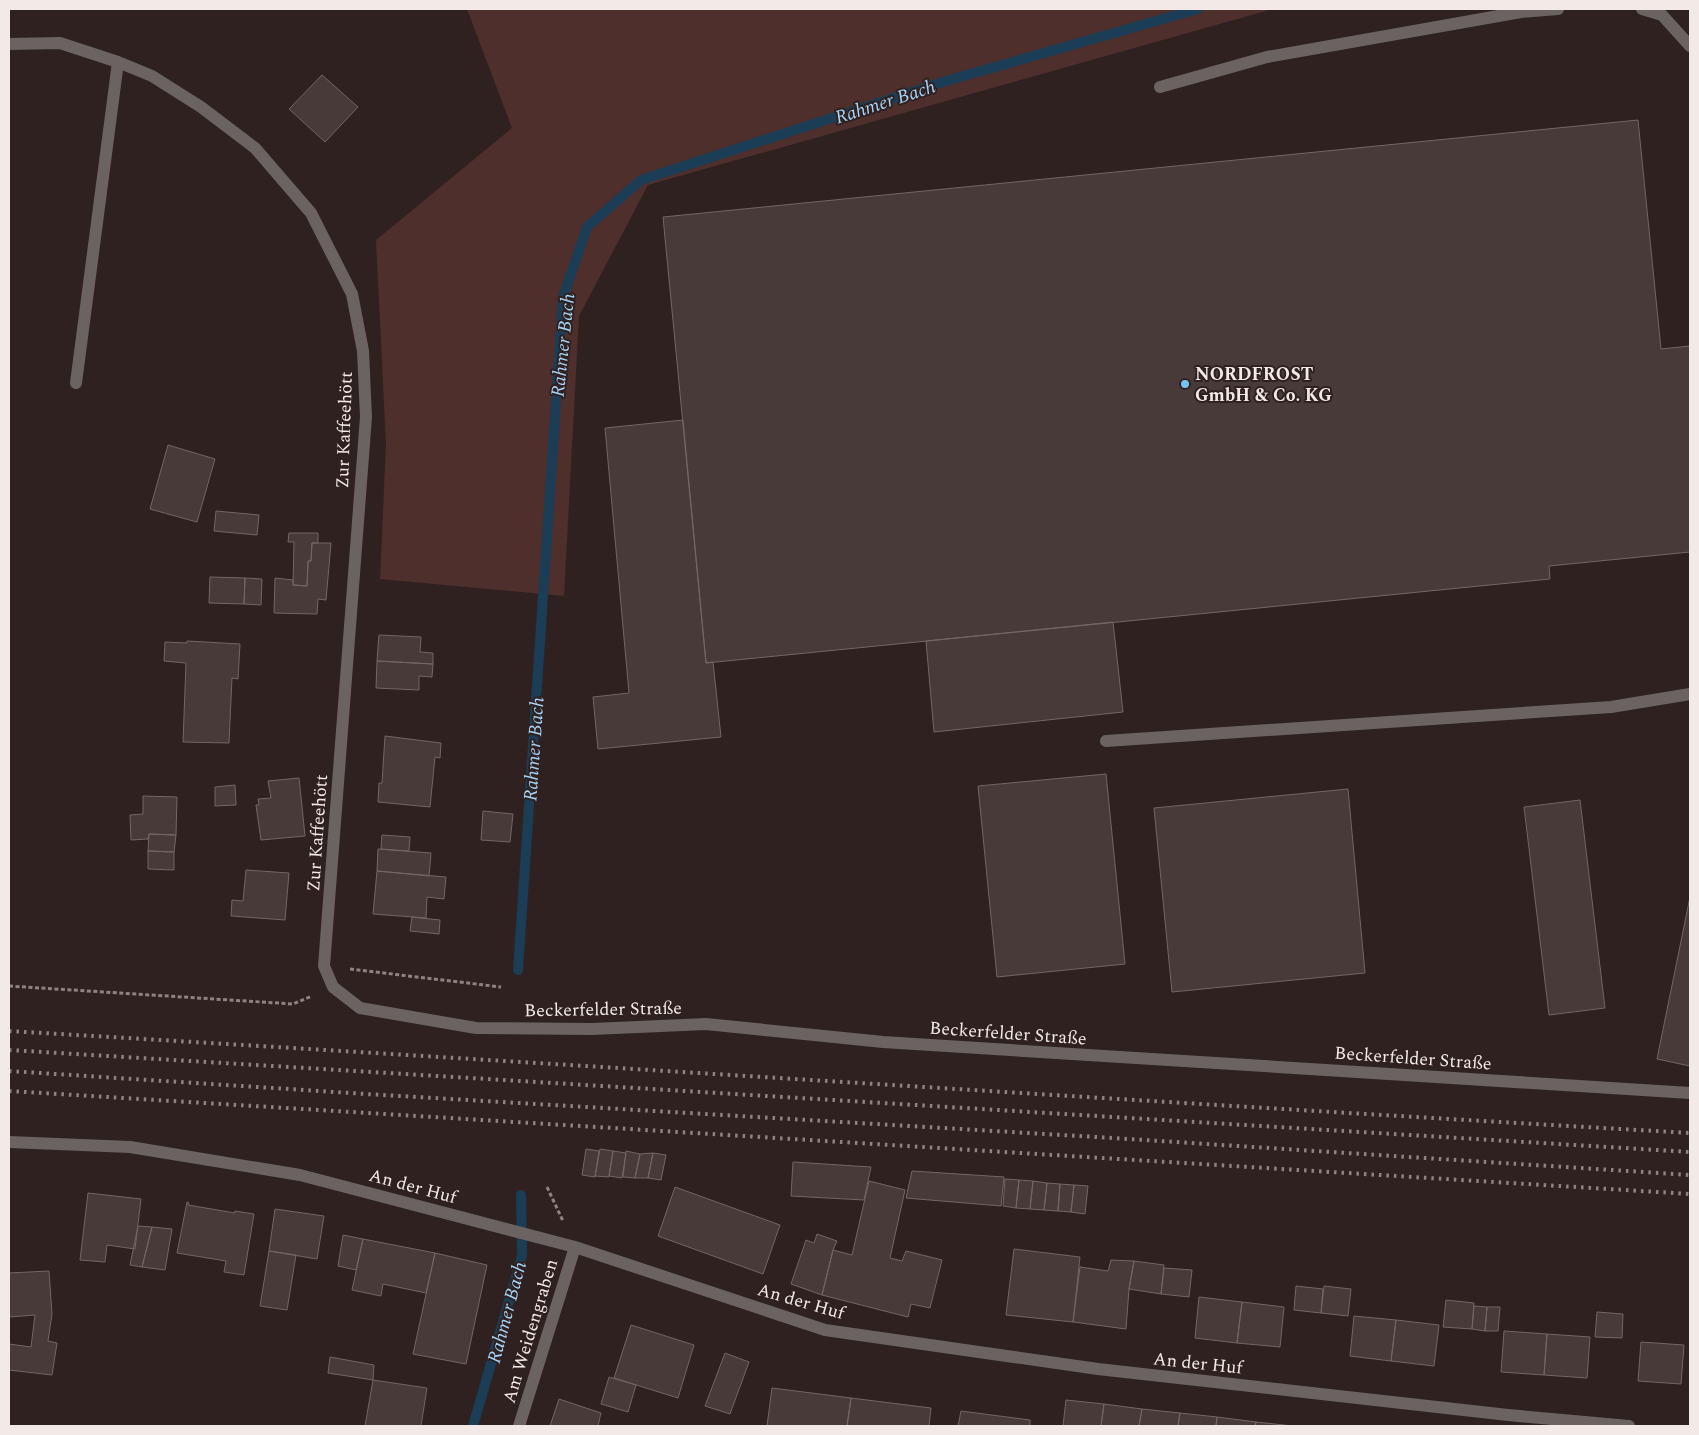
<svg xmlns="http://www.w3.org/2000/svg" width="1699" height="1435" viewBox="0 0 1699 1435" font-family="Spectral,serif">
  <style>
    .green { fill: #4e2f2c }
    .lines { fill: none; stroke-linecap: round; stroke-linejoin: round }
    .stream { stroke: #1b3d55; stroke-width: 10 }
    .building { fill: #483a38; stroke: #756563 }
    .path { stroke: #8e8381; stroke-width: 3; stroke-dasharray: 4 2.5; stroke-linecap: butt }
    .minor { stroke: #6a6362; stroke-width: 12 }
    .rail { stroke: #8f8482; stroke-width: 4; stroke-dasharray: 2.5 5; stroke-linecap: butt }
    .poi-dot { fill: #76c0f7; stroke: #2f2120; stroke-width: 2 }
    .labels { text-anchor: middle; stroke-width: 4; stroke-linejoin: round; paint-order: stroke }
    .poi-label { font-size: 18px; font-weight: bold; fill: #f3eae8; stroke: #2f2120; text-anchor: start }
    .street-label { font-size: 18px; fill: #f3eae8; stroke: #2f2120 }
    .water-label { font-size: 19px; font-style: italic; fill: #a6d4f8; stroke: #2f2120 }
  </style>
  <rect width="100%" height="100%" fill="#2f2120"/>
  <path class="green" d="M467 9H1273L648 185 579 316 564 596 380 579 386 444 376 240 512 128Z"/>
  <g class="lines">
    <path class="stream" d="M518 970 563 297 587 227 641 180 946 81 1198 9
      M473 1426 522 1256 521 1195"/>
  </g>
  <path class="building" d="M322 75 358 107 325 142 289 109Z
    M1638 120 1661 349 1690 346V552L1549 566 1550 579 706 663 663 217Z
    M683 420 706 663 713 662 721 737 598 749 593 697 629 693 605 428Z
    M168 445 215 459 197 522 150 509Z
    M216 511 259 515 257 535 214 531Z
    M289 533H318V543H312L311 561H308L307 586 293 585 294 542H288Z
    M312 543H331L326 600 318 599 317 614 274 613 275 578 293 580V585L307 586 308 561H311Z
    M210 577 245 578 244 604 209 603Z
    M245 578 262 579 261 605 244 604Z
    M1113 622 1123 712 934 732 926 641Z
    M379 635 421 637 420 652 433 653V664L377 661Z
    M187 641 240 644 238 679 232 678 229 743 183 742 186 663 164 661 165 642 187 643Z
    M377 661 433 664 432 677 419 676V690L376 688Z
    M385 736 441 743 440 758 435 757 430 807 378 802 379 783H382Z
    M1106 774 1125 964 997 977 978 786Z
    M299 778 305 836 261 840 256 805H259L258 799 271 798 268 781Z
    M235 785 236 805 215 806V787Z
    M1348 789 1365 973 1172 992 1154 808Z
    M143 796 177 797 176 835 149 834 148 839 131 840 130 815 143 814Z
    M1580 800 1605 1008 1549 1015 1524 807Z
    M483 811 513 814 510 842 481 840Z
    M149 834 176 835 174 852 148 851Z
    M382 835 410 837 409 851 381 849Z
    M378 849 431 853 429 876 377 871Z
    M148 851 174 852V870L148 869Z
    M246 870 289 873 285 920 231 916 232 900 243 901Z
    M377 871 446 877 444 899 427 897 426 918 373 914Z
    M1690 897V1066L1657 1059Z
    M412 917 440 920 439 934 410 931Z
    M586 1149 599 1151 595 1177 582 1175Z
    M600 1149 613 1151 609 1177 595 1176Z
    M613 1151 626 1153 622 1178 609 1176Z
    M626 1151 640 1154 635 1178 623 1177Z
    M653 1153 666 1155 661 1180 648 1178Z
    M653 1153 648 1178H635L640 1154Z
    M793 1162 871 1167 864 1200 791 1196Z
    M912 1171 1004 1177 1001 1206 906 1198Z
    M1005 1179 1019 1180 1016 1208 1003 1206Z
    M1019 1180 1033 1181 1030 1209 1016 1208Z
    M869 1181 905 1190 890 1258 902 1261 906 1251 942 1260 930 1308 911 1304 908 1317 822 1295 833 1250 852 1255Z
    M1033 1181 1047 1183 1044 1210 1030 1209Z
    M1047 1183 1060 1184 1058 1211 1044 1210Z
    M1060 1184 1074 1185 1071 1212 1058 1211Z
    M1074 1185 1088 1186 1085 1214 1071 1212Z
    M675 1187 780 1225 763 1274 658 1236Z
    M88 1193 141 1199 135 1249 107 1245 105 1262 80 1260Z
    M187 1202 189 1203 188 1205 235 1213V1211L254 1214 244 1275 224 1272 226 1261 177 1253Z
    M275 1209 324 1216 317 1259 269 1251Z
    M138 1226 152 1227 142 1267 130 1265Z
    M152 1227 172 1229 165 1270 142 1267Z
    M817 1234 837 1241 833 1250 822 1295 791 1284 806 1240 814 1243Z
    M343 1235 363 1239 356 1270 338 1266Z
    M363 1239 435 1253 426 1293 383 1284 381 1296 352 1290Z
    M1014 1249 1080 1257 1073 1322 1006 1315Z
    M269 1251 296 1255 287 1310 260 1306Z
    M435 1253 487 1265 466 1364 413 1354Z
    M1111 1260 1134 1261 1129 1289 1126 1329 1073 1322 1080 1267 1108 1271Z
    M1134 1261 1164 1265 1161 1294 1129 1289Z
    M1164 1268 1192 1270 1189 1297 1161 1294Z
    M49 1271 52 1314 48 1341 57 1343 52 1375 9 1370V1344L31 1347 35 1315 9 1317V1273Z
    M1296 1286 1323 1289 1321 1313 1294 1310Z
    M1324 1286 1351 1289 1348 1316 1321 1313Z
    M1199 1297 1242 1302 1237 1343 1195 1338Z
    M1446 1300 1474 1303 1472 1329 1443 1327Z
    M1242 1302 1284 1307 1280 1347 1237 1343Z
    M1474 1306 1487 1307 1485 1331 1472 1329Z
    M1487 1307H1500L1498 1331H1485Z
    M1597 1312 1623 1314 1622 1338 1595 1337Z
    M1354 1316 1396 1320 1391 1361 1350 1356Z
    M1396 1320 1439 1325 1434 1366 1391 1361Z
    M631 1325 694 1345 678 1398 614 1378Z
    M1504 1331 1547 1334 1544 1375 1501 1372Z
    M1547 1334 1590 1337 1587 1378 1544 1375Z
    M1641 1342 1684 1345 1681 1384 1638 1381Z
    M725 1353 749 1362 730 1414 705 1406Z
    M330 1357 374 1365 373 1380 328 1373Z
    M609 1377 636 1385 628 1412 601 1404Z
    M373 1380 427 1388 421 1426H365Z
    M772 1388 851 1398 847 1426H767Z
    M851 1398 931 1408 929 1426H847Z
    M559 1399 601 1413 598 1426H550Z
    M1066 1400 1104 1404 1101 1426H1063Z
    M1104 1404 1142 1409 1139 1426H1101Z
    M1142 1409 1180 1413 1178 1426H1139Z
    M961 1411 1030 1420V1426H958Z
    M1180 1413 1217 1417 1216 1426H1178Z
    M1217 1417 1256 1422 1255 1426H1216Z
    M1256 1422 1293 1426H1255Z"/>
  <g class="lines">
    <path class="path" d="M350 969 501 987
      M9 986 293 1004 312 996
      M547 1187 563 1221"/>
    <path class="minor" d="M1642 9 1662 15 1690 46
      M9 44 60 43 118 62 152 76 201 107 255 148 311 213 352 294 363 351 366 417 324 966 333 987 360 1008 476 1028 592 1029 706 1024 883 1042 1690 1093
      M1160 87 1267 57 1521 12 1558 9
      M76 383 118 62
      M1106 741 1611 707 1690 694
      M9 1142 130 1147 300 1175 575 1247 825 1330 1098 1369 1508 1415 1629 1426
      M519 1426 575 1247"/>
    <path class="rail" d="M9 1031C569 1064 1130 1101 1690 1133
      M9 1050 1690 1152
      M9 1071 366 1094 1113 1138 1690 1175
      M9 1091 1690 1194"/>
  </g>
  <circle class="poi-dot" cx="1185" cy="384" r="5"/>
  <g class="labels">
    <g class="poi-label">
      <text x="1195" y="380">NORDFROST<tspan x="1195" dy="21">GmbH &amp; Co. KG</tspan></text>
    </g>
    <g class="street-label">
      <text transform="translate(344 430) rotate(-88)" y="6">Zur Kaffeehött</text>
      <text transform="translate(317 833) rotate(-86)" y="6">Zur Kaffeehött</text>
      <text transform="translate(603 1009) rotate(-1)" y="6">Beckerfelder Straße</text>
      <text transform="translate(1008 1033) rotate(4)" y="6">Beckerfelder Straße</text>
      <text transform="translate(1413 1058) rotate(4)" y="6">Beckerfelder Straße</text>
      <text transform="translate(413 1186) rotate(15)" y="6">An der Huf</text>
      <text transform="translate(801 1301) rotate(16)" y="6">An der Huf</text>
      <text transform="translate(530 1331) rotate(-73)" y="6">Am Weidengraben</text>
      <text transform="translate(1198 1363) rotate(6)" y="6">An der Huf</text>
    </g>
    <g class="water-label">
      <text transform="translate(885 101) rotate(-18)" y="7">Rahmer Bach</text>
      <text transform="translate(562 345) rotate(-84)" y="7">Rahmer Bach</text>
      <text transform="translate(533 749) rotate(-86)" y="7">Rahmer Bach</text>
      <text transform="translate(506 1312) rotate(-75)" y="7">Rahmer Bach</text>
    </g>
  </g>
  <rect width="1699" height="1435" fill="none" stroke="#f3eae8" stroke-width="20"/>
</svg>
